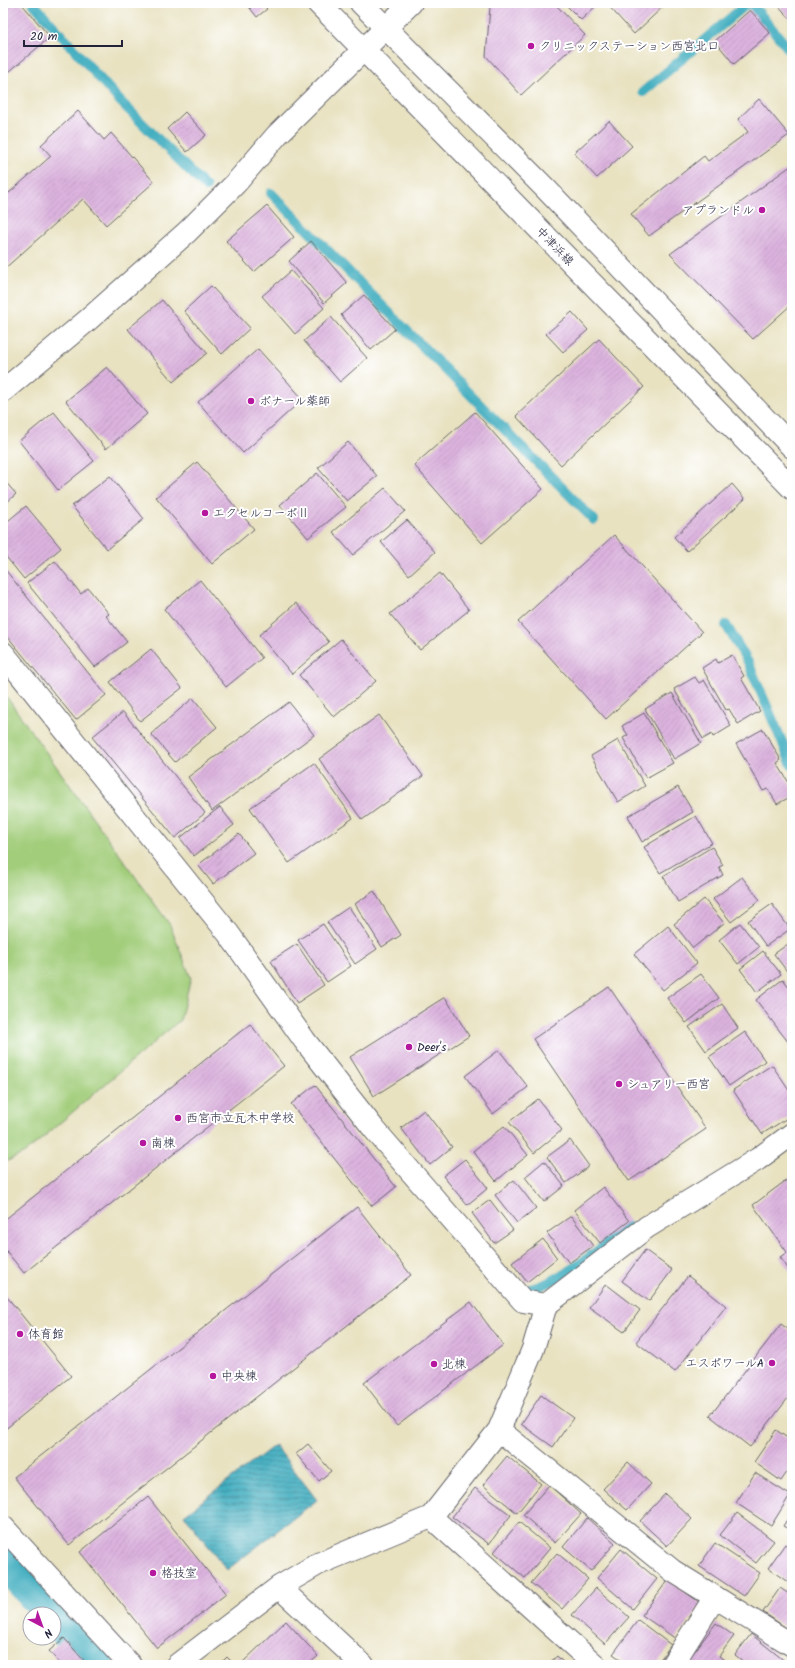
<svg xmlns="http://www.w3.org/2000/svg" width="795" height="1668" viewBox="0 0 795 1668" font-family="Kalam,'Klee One',sans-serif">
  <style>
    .garden { fill: #a2cd7a; stroke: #62785a }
    .water { fill: url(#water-rules); stroke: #32687e }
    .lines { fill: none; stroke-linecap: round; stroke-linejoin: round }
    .stream { stroke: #42aec0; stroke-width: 10 }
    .canal { stroke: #42aec0; stroke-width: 34 }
    .building { fill: url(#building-hatch) }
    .minor-casing { stroke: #67656a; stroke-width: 24 }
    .minor { stroke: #fff; stroke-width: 22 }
    .poi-dot { fill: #b5179e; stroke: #fff; stroke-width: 1.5 }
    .labels { text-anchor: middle; stroke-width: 4; stroke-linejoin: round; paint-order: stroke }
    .poi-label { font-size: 12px; fill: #22223b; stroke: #fff; text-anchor: start }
    .street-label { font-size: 12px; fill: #22223b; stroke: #fff }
  </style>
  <defs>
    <pattern id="water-rules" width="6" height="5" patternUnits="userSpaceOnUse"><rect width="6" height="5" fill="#42aec0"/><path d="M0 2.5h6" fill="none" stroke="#378d9d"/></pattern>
    <pattern id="building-hatch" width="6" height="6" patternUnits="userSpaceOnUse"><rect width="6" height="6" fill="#dcb3de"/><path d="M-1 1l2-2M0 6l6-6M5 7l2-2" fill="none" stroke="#bc9abf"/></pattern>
  </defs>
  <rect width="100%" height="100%" fill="#fff"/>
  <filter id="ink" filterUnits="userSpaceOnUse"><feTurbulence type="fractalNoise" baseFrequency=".025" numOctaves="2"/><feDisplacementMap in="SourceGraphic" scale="8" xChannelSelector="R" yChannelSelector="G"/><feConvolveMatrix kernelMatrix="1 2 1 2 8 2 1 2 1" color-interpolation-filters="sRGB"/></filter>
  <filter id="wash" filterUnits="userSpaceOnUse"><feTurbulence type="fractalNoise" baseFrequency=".012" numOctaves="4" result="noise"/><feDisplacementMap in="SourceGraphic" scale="16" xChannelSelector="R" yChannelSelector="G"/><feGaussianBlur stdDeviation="0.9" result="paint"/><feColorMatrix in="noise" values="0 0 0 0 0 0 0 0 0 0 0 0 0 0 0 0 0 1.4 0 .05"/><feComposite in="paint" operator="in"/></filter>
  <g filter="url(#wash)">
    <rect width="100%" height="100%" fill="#e8e2c1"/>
    <path class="garden" d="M3 692 170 925 191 978 180 1020 25 1153 3 1163Z"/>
    <path class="water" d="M275 1445 317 1500 227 1570 184 1515Z"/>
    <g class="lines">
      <path class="stream" d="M33 3 119 100 206 187
        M751 3 792 53
        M643 92 748 3
        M271 193 594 520
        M726 625 748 662 792 765
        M530 1289C564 1281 600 1248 628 1227"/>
      <path class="canal" d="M3 1560 51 1614
        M54 1617 97 1665"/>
    </g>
    <g id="blocks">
      <path class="building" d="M3 3H21L50 37 3 77Z
        M246 3H261L267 9 257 17Z
        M494 3H554L585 35 521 95 486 56 490 7Z
        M564 3H599L581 20Z
        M606 3H667L634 34Z
        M776 3H792V21Z
        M750 10 770 33 734 64 715 41Z
        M759 99 789 135 649 236 631 214 704 156 708 161 748 132 738 119Z
        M78 111 104 140 111 133 154 182 106 225 83 199 3 270V187L9 193 51 156 41 145Z
        M185 112 206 135 187 152 167 129Z
        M609 121 632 146 597 178 574 153Z
        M792 165V304L753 339 670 254Z
        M267 206 294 237 254 272 226 241Z
        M311 241 347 283 324 303 289 261Z
        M291 271 324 308 295 334 262 296Z
        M211 286 250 328 222 354 184 311Z
        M364 295 395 329 371 350 341 315Z
        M162 300 207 353 173 382 128 329Z
        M572 312 588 330 563 352 546 334Z
        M331 317 367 358 340 382 304 341Z
        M599 339 644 387 561 465 516 416Z
        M258 349 303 399 243 453 198 402Z
        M107 367 147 414 106 449 66 401Z
        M54 412 94 461 58 490 19 441Z
        M475 412 543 489 482 543 414 465Z
        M348 442 377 476 347 501 318 468Z
        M197 462 254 529 212 564 156 497Z
        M317 473 346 507 308 538 280 505Z
        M110 476 144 519 107 549 72 506Z
        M3 479 16 494 3 506Z
        M732 484 745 499 687 551 674 537Z
        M385 488 405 511 353 555 333 532Z
        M26 506 61 548 24 579 3 553V525Z
        M407 520 435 552 409 575 381 542Z
        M614 535 702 632 606 719 518 622Z
        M55 561 81 594 88 588 109 614 106 616 127 642 95 667 27 583Z
        M3 567 106 695 76 720 3 631Z
        M440 573 469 610 420 650 390 614Z
        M200 580 262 658 226 687 164 609Z
        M296 603 329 642 292 674 259 635Z
        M341 639 376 681 334 717 299 675Z
        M151 649 182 688 140 721 110 682Z
        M732 655 744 676 741 678 760 711 738 724 729 709 726 710 702 668 716 659 718 663Z
        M695 677 699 683 704 680 731 726 713 737 712 734 703 739 674 689Z
        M672 693 701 743 674 759 645 709Z
        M193 698 217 727 175 762 151 734Z
        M289 702 314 735 212 811 188 777Z
        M123 712 205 813 175 838 92 737Z
        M644 713 673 763 646 778 623 738 628 735 622 726Z
        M379 715 423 776 362 820 319 759Z
        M763 729 781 760 777 763 792 788V796L777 804 768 789 763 791 736 744Z
        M618 740 645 786 618 802 591 756Z
        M314 763 353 818 289 863 250 808Z
        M678 787 693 812 642 842 628 816Z
        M220 807 234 825 194 856 180 838Z
        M696 816 712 843 660 873 644 847Z
        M239 834 254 853 213 884 198 865Z
        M712 847 723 865 719 867 723 875 678 902 663 876Z
        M742 877 760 900 731 922 713 899Z
        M374 891 401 935 382 947 355 904Z
        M704 899 724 923 693 948 674 924Z
        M772 904 790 929 766 946 748 921Z
        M349 907 377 949 355 964 327 922Z
        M740 923 759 947 738 964 719 940Z
        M323 924 351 966 327 982 298 940Z
        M668 926 697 963 663 990 634 954Z
        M792 941V978L774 954Z
        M297 944 324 985 297 1003 271 961Z
        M763 951 781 974 757 992 740 969Z
        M701 974 719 998 686 1023 667 998Z
        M783 979 792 991V1047L756 1000Z
        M609 987 706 1129 629 1181 533 1039Z
        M445 997 469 1036 374 1096 350 1057Z
        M722 1004 738 1028 706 1051 689 1027Z
        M250 1024 284 1066 24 1273 3 1247V1221Z
        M745 1032 765 1061 729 1086 709 1057Z
        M499 1050 528 1087 493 1114 465 1076Z
        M772 1065 792 1095V1115L762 1134 733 1090Z
        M315 1085 396 1187 372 1206 291 1104Z
        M538 1099 562 1130 534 1153 509 1122Z
        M424 1110 452 1147 430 1165 401 1128Z
        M504 1126 528 1155 496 1181 473 1151Z
        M570 1140 589 1166 566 1183 547 1157Z
        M465 1159 488 1188 467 1205 443 1176Z
        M544 1161 564 1186 544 1202 525 1177Z
        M792 1176V1274L780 1257 787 1252 753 1205Z
        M514 1180 536 1208 517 1223 495 1195Z
        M603 1187 629 1221 600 1243 574 1210Z
        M490 1200 513 1230 494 1243 472 1213Z
        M357 1207 411 1275 69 1545 14 1477Z
        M571 1216 593 1246 569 1263 547 1233Z
        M543 1239 557 1258 527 1282 512 1263Z
        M645 1250 672 1270 649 1301 622 1281Z
        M688 1276 726 1306 675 1372 636 1342Z
        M606 1284 640 1310 624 1332 589 1307Z
        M3 1292 71 1376 3 1431Z
        M471 1302 503 1345 397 1426 364 1383Z
        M781 1324 792 1332V1393L750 1447 710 1416Z
        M541 1395 573 1418 553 1447 521 1424Z
        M776 1430 792 1441V1465L781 1481 754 1462Z
        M308 1444 331 1471 319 1481 296 1454Z
        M507 1456 541 1484 517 1513 483 1485Z
        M628 1462 651 1484 627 1510 603 1489Z
        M755 1473 790 1495 771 1526 736 1503Z
        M549 1485 581 1514 555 1543 523 1515Z
        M475 1488 511 1515 489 1544 452 1517Z
        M665 1494 692 1519 667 1546 640 1521Z
        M148 1497 226 1594 157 1648 80 1552Z
        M792 1512V1531L783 1526Z
        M737 1513 774 1541 756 1563 720 1535Z
        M587 1518 615 1543 591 1571 563 1547Z
        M519 1522 550 1548 525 1578 494 1552Z
        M715 1543 760 1573 744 1596 699 1566Z
        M785 1544 792 1549V1585L768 1568Z
        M621 1549 657 1579 633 1609 597 1578Z
        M557 1553 588 1579 562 1609 531 1583Z
        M668 1580 702 1604 676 1639 642 1615Z
        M596 1588 629 1617 605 1644 572 1615Z
        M780 1588 792 1596V1632L763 1612Z
        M638 1620 671 1645 656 1665H629L613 1654Z
        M286 1621 318 1656 308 1665H246L243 1662Z
        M716 1623 734 1636 719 1656 727 1662 725 1665H694L688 1660Z
        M751 1634 786 1662 784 1665H748L735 1655Z
        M64 1638 88 1665H61L49 1651Z
        M557 1656 566 1665H547Z
        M227 1657 235 1665H219Z"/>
    </g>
  </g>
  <g filter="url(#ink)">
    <use href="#blocks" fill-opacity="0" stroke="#67656a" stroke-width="1"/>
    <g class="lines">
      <g class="minor-casing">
        <path id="minor" d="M318 3 792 488
          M361 3 547 190 792 447
          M3 391 89 319 187 232 236 183 277 135 411 3
          M3 653 228 933 305 1041 374 1129 523 1301 546 1305
          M499 1430 673 1571 792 1645
          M431 1517 595 1665
          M3 1527 130 1665
          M279 1587 363 1665
          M177 1665 279 1587 318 1564 431 1517 499 1430 533 1349 546 1305 647 1227 758 1159 792 1134
          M672 1665 715 1597"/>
      </g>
      <use href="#minor" class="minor"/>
    </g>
  </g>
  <g class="poi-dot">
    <circle cx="531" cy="46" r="4"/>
    <circle cx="762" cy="210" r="4"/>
    <circle cx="251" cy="401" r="4"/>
    <circle cx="205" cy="513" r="4"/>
    <circle cx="409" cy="1047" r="4"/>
    <circle cx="619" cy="1084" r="4"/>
    <circle cx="178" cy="1118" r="4"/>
    <circle cx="143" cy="1143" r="4"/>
    <circle cx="20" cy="1334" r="4"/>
    <circle cx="772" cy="1363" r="4"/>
    <circle cx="434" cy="1364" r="4"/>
    <circle cx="213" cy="1376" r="4"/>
    <circle cx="153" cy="1573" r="4"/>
  </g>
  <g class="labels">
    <g class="poi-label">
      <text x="539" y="50">クリニックステーション西宮北口</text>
      <text x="754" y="214" text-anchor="end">アプランドル</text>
      <text x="259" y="405">ボナール薬師</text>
      <text x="213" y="517">エクセルコーポⅡ</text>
      <text x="417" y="1051">Deer's</text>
      <text x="627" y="1088">シュアリー西宮</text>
      <text x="186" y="1122">西宮市立瓦木中学校</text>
      <text x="151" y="1147">南棟</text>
      <text x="28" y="1338">体育館</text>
      <text x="764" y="1367" text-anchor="end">エスポワールA</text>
      <text x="442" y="1368">北棟</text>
      <text x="221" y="1380">中央棟</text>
      <text x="161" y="1577">格技室</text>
    </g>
    <g class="street-label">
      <text transform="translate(555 246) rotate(46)" y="4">中津浜線</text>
    </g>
  </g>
  <rect width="795" height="1668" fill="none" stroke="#fff" stroke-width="16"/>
  <g transform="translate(42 1626) rotate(139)"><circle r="19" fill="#ffffff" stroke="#a7a7b1"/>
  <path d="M0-3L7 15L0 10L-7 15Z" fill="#b5179e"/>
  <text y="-6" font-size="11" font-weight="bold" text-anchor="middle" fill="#22223b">N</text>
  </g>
  <path d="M24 40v6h98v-6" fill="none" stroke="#22223b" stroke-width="2"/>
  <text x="30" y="40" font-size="12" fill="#22223b" stroke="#ffffff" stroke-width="3" paint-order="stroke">20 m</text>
</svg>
